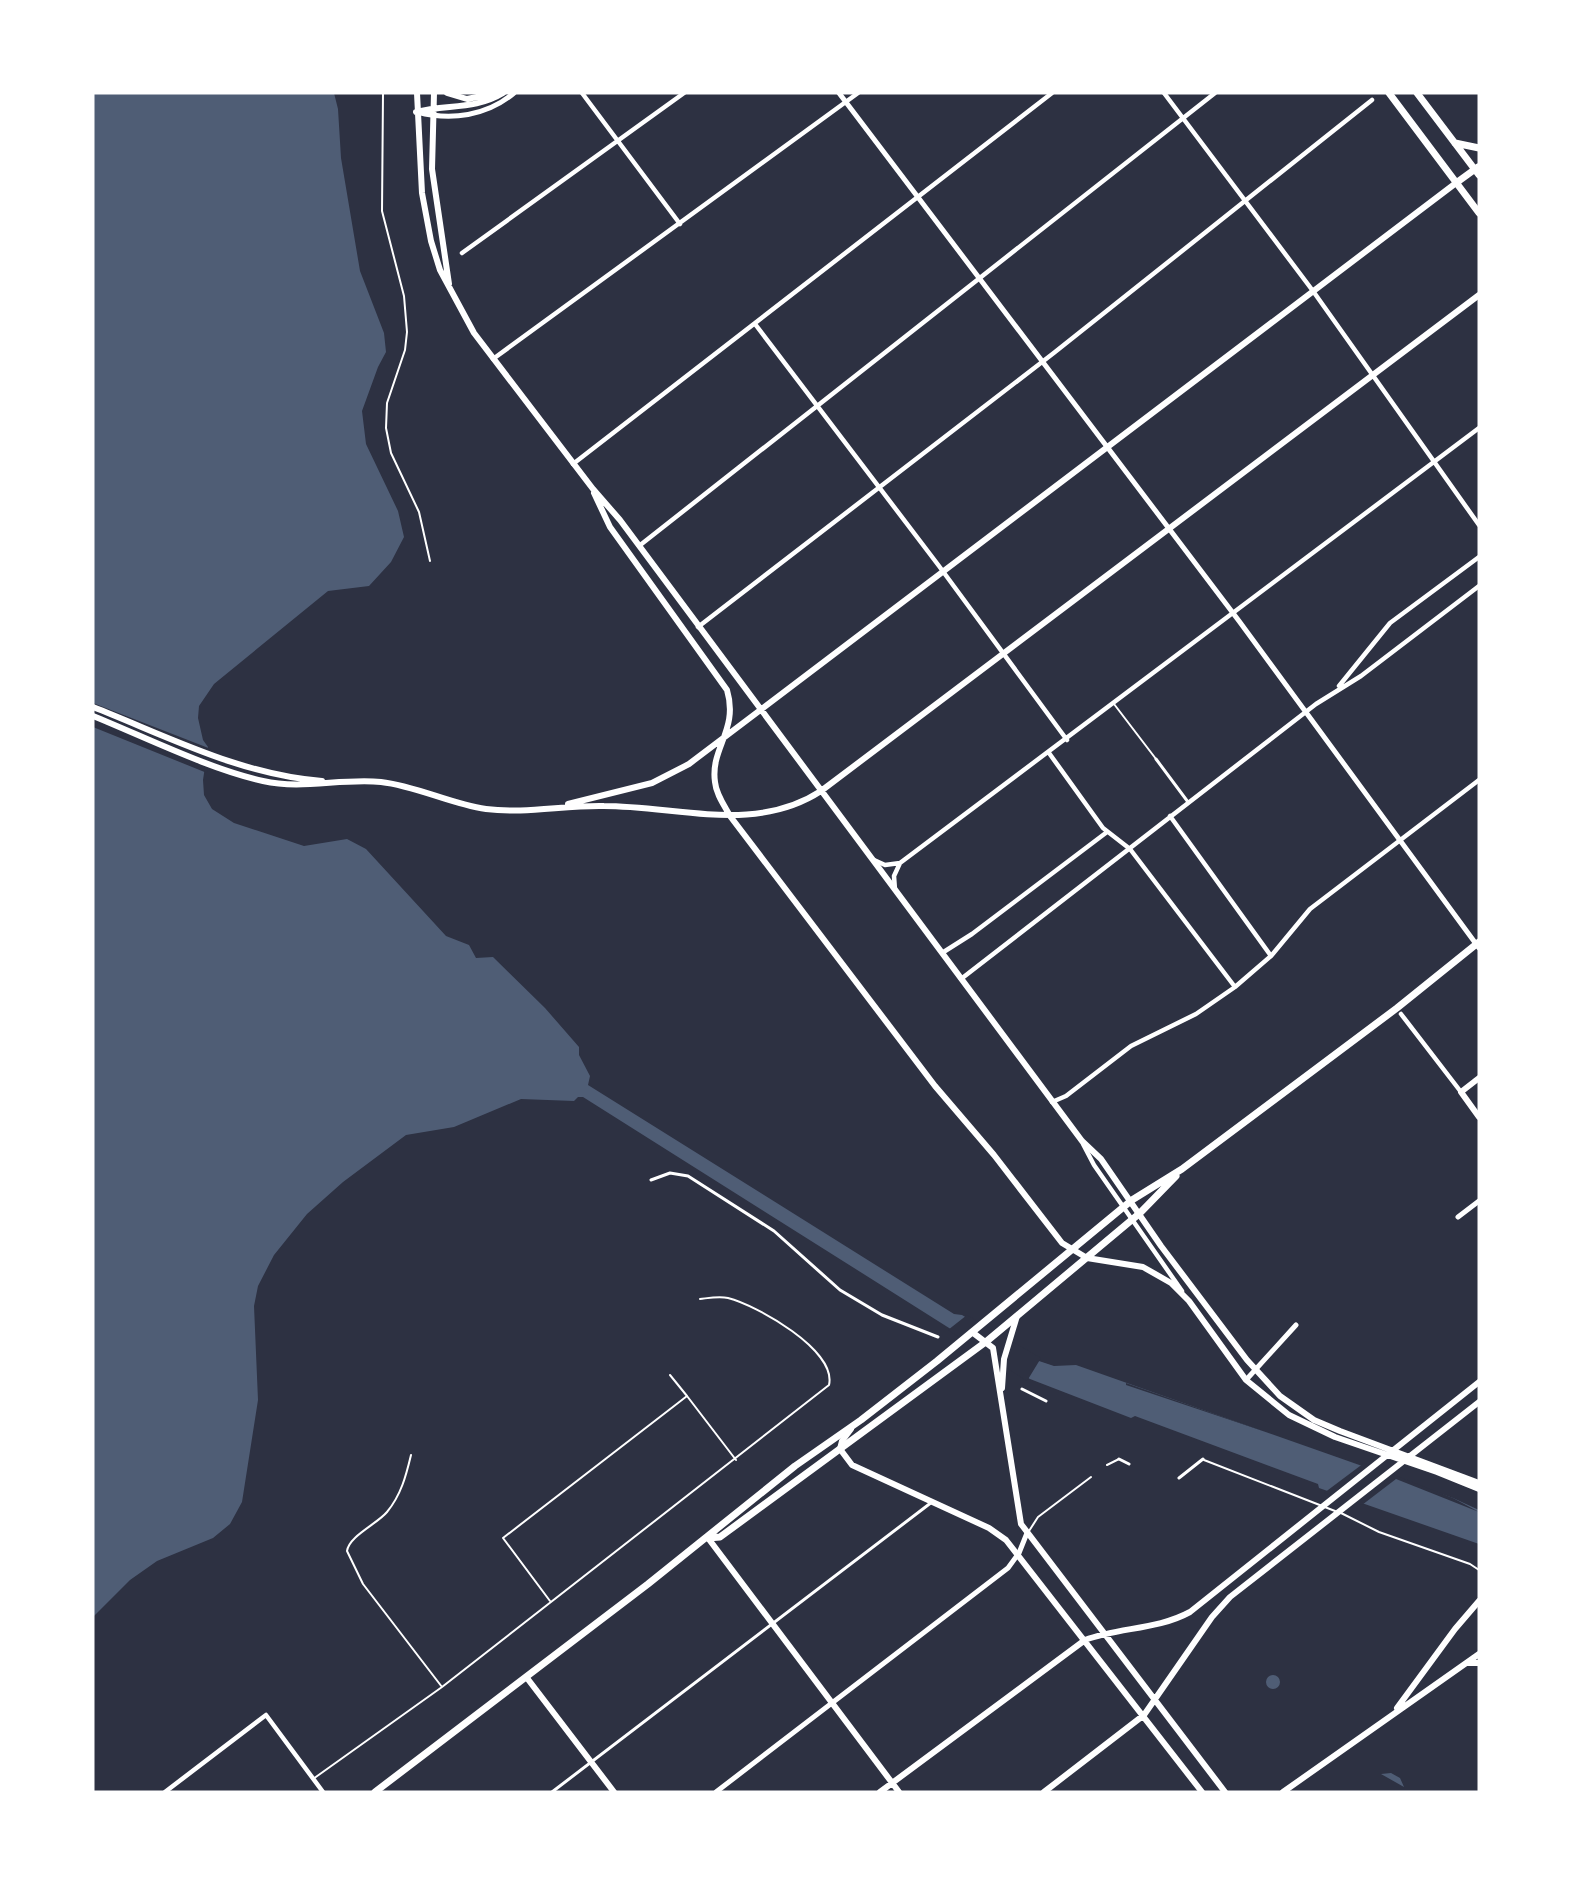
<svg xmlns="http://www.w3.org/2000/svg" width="1572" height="1885" viewBox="0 0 1572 1885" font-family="'Archivo Narrow',sans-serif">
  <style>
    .water { fill: #4f5d75 }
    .pier { fill: #2d3142 }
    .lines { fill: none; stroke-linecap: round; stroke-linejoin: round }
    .service { stroke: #fff; stroke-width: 2 }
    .pedestrian { stroke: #fff; stroke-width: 3 }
    .minor { stroke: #fff; stroke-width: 4.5 }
    .tertiary { stroke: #fff; stroke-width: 5 }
    .secondary { stroke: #fff; stroke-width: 6 }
    .primary { stroke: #fff; stroke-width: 7 }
  </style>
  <rect width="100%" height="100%" fill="#2d3142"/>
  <path class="water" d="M93 93H334L338 109 341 158 360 271 384 333 386 352 378 367 362 411 366 444 398 511 404 537 391 562 369 586 328 591 214 684 199 706 198 718 203 740 208 747 203 780 204 795 212 809 234 823 304 846 347 839 366 849 446 936 469 945 476 958 493 957 545 1008 579 1047V1055L590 1076 588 1085 954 1314 962 1315 1039 1361 1054 1366 1076 1365 1453 1498 1479 1510V1544L1319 1488 1318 1484 1135 1416 1131 1418 1030 1379 583 1097H578L574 1101 521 1099 454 1127 406 1135 343 1182 307 1214 274 1255 258 1286 254 1306 258 1400 242 1502 230 1524 213 1538 157 1561 130 1580 93 1617Z
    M1266 1682a7 7 0 1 1 14 0a7 7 0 1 1-14 0Z
    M1391 1773 1400 1778 1404 1787 1381 1774Z"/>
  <path class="pier" d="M93 703 211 749 207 773 93 727Z
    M967 1315 1041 1358 1027 1381 948 1330Z
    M1126 1383 1255 1428 1266 1432 1126 1385Z
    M1364 1463 1453 1498 1479 1512 1396 1479 1362 1505 1324 1493Z"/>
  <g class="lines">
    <path class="service" d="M383 93 382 211 404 296 407 332 405 350 387 403 386 428 391 453 419 512 430 561
      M1114 704 1156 759
      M670 1375 687 1396
      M411 1455C406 1476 401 1495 387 1512 377 1524 349 1536 347 1551L363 1584 442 1687
      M1204 1460 1335 1511
      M1107 1465 1119 1459
      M1341 1513 1379 1532 1470 1564 1479 1570
      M1029 1531 1038 1517 1091 1477
      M550 1601 503 1538 678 1403 687 1396 736 1460
      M313 1779 442 1687 829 1385C837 1350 756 1305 728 1298 719 1296 709 1298 700 1299"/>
    <path class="pedestrian" d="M1156 759 1188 802
      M651 1180 670 1173 688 1176 774 1231 840 1290 882 1315 938 1337
      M1022 1389 1046 1401
      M1119 1459 1129 1464
      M1179 1478 1203 1459
      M552 1792 932 1502"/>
    <path class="minor" d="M582 93 680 224
      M1164 93 1313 291 1479 525
      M462 253 684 93
      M755 324 939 566 1067 740
      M493 359 858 93
      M573 464 1052 93
      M639 546 1215 93
      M698 627 1055 352 1372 100
      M1339 686 1390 623 1479 557
      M1049 753 1103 828 1130 849 1235 987
      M1170 816 1271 956
      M874 860 885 865 900 863
      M895 890 894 876 900 863 1479 428
      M942 953 972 934 1107 832
      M961 979 1316 704 1361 676 1479 586
      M1401 1014 1461 1092
      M1052 1102 1066 1096 1131 1046 1196 1014 1235 987 1271 956 1310 909 1479 780
      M1083 1144 1094 1165 1182 1291
      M165 1792 266 1715 323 1792"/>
    <path class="tertiary" d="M839 93 1239 621 1479 948
      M417 112C451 121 487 116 514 93
      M1458 1217 1479 1201
      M1246 1380 1296 1325
      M716 1792 1008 1568 1019 1553 1027 1533"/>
    <path class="secondary" d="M417 93 422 193 431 241 440 270 474 333 593 489 620 520 1082 1141 1101 1159 1161 1246 1247 1360 1280 1396 1314 1420 1340 1431 1479 1483
      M434 93 432 169 449 284
      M447 93 467 99 497 93
      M416 112C447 104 475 110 503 93
      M594 493 610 527 727 690C739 730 710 748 715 782 716 794 724 805 730 816L935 1086 994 1155 1062 1243 1087 1258 1143 1267 1171 1283 1189 1301 1246 1380 1289 1415 1335 1437 1437 1472 1479 1489
      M93 707C167 736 241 775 322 781
      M93 716C145 737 209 769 263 781 302 790 341 778 381 782 417 786 450 804 486 809 525 814 565 805 604 806 678 806 755 834 821 791L1479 295
      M568 804 652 783 689 764 1456 183
      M1479 1078 1461 1092 1479 1117
      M972 1332 993 1348 1021 1524 1225 1792
      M1002 1388 1004 1359 1017 1316
      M851 1429 842 1441 840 1449 852 1465 989 1528 1006 1540 1202 1792
      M708 1538 899 1792
      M1467 1663H1479
      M527 1678 614 1792
      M1397 1708 1455 1629 1479 1601
      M880 1792 1085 1640C1119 1627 1157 1630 1190 1612L1479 1382
      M1044 1792 1144 1715 1212 1617 1230 1597 1479 1402
      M1283 1792 1479 1654"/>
    <path class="primary" d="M1389 93 1479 213
      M1417 93 1479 175
      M1455 143 1479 148
      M1456 183 1478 167
      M708 1538 720 1537 987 1341 1140 1213 1176 1176
      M375 1792 648 1584 795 1466 861 1420 937 1361 1132 1200 1182 1169 1397 1008 1479 942"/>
  </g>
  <rect width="1572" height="1885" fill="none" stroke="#ffffff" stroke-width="189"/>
</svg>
